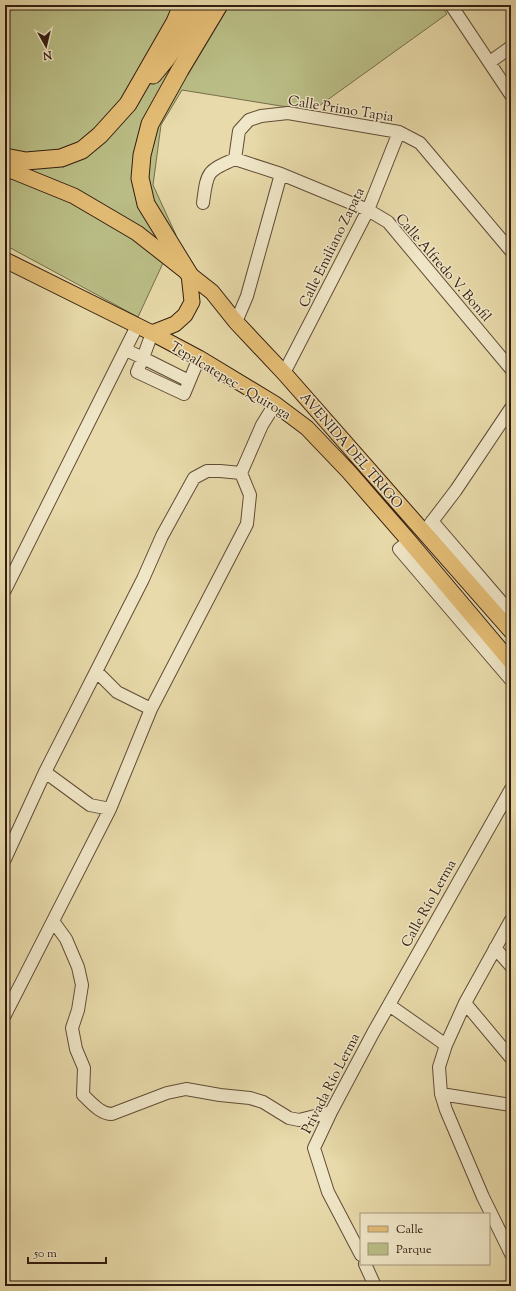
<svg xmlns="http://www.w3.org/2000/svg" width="516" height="1291" viewBox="0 0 516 1291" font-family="'Sorts Mill Goudy',serif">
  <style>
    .green { fill: #babe86; stroke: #766e4c }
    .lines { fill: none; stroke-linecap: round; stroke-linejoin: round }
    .minor-casing { stroke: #604c37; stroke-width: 14 }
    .major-casing { stroke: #321d11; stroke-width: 17 }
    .highway-casing { stroke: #321d11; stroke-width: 19 }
    .minor { stroke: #f0e7c8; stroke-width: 12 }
    .major { stroke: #e4bd75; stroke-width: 15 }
    .highway { stroke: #e4bd75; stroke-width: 17 }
    .labels { text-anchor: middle; stroke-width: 3; stroke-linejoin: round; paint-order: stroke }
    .street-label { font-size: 14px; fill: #321d11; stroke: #f0e7c8 }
  </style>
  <rect width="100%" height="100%" fill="#e8daaa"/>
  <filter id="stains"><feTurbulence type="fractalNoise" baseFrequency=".005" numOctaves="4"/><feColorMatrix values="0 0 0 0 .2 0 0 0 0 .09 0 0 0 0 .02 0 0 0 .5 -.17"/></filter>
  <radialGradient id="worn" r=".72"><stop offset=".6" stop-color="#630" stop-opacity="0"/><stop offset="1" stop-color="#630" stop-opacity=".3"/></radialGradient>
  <path class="green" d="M5 5H441L447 14 312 111 182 90 161 125 153 185 176 235 138 317 5 245Z"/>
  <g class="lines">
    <g class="minor-casing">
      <path id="minor" d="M451 5 511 95
        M490 62 511 47
        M203 203C207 173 206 171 235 159
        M511 251 420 143 399 132 288 113 261 116 249 120 239 131 235 159 281 174 368 210 388 222 511 369
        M236 322 247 296 281 174
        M152 333 143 358 189 381
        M126 350 143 358 137 372 184 394 199 358
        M284 373 368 210 399 132
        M241 473 262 425 275 404
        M432 521 511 613
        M424 532 456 490 511 408
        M409 541 399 549 511 680
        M5 590 137 326
        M97 672 117 692 151 709
        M45 772 90 805 110 809
        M5 859 45 772 143 579 162 536 194 478 207 471H220L241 473 250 495 247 524 151 709 110 809 5 1015
        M511 920 465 1003 446 1045 439 1067 441 1094 446 1110 483 1197 511 1254
        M53 921 66 939 78 967 82 985 78 1010 72 1028 76 1049 84 1068 83 1095C91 1102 100 1114 112 1114L167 1093 186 1089 220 1095 250 1098 263 1102 289 1118 299 1120 331 1112
        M495 948 511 966
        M465 1003 511 1058
        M389 1005 446 1045
        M441 1094 511 1105
        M361 1255 328 1192 314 1148 331 1112 373 1033 511 789
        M365 1264 375 1286"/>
    </g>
    <g class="major-casing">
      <path id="major" d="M5 170 15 172 74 196 137 233 212 292 236 322 284 373 511 631
        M5 260 152 333 199 358 275 404 307 428 349 472 409 541 511 662
        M152 333 175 324 185 315 192 302 189 274"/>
    </g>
    <g class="highway-casing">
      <path id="highway" d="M153 75 167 58 202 5
        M5 157 26 161 61 158 82 150 100 135 128 104 175 22 182 5
        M189 274 146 204 140 178 142 155 150 124 180 70 219 5"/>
    </g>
    <use href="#minor" class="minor"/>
    <use href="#major" class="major"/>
    <use href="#highway" class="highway"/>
  </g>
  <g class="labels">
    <g class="street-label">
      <text transform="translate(341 108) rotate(9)" y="5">Calle Primo Tapia</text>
      <text transform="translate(331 247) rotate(-64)" y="5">Calle Emiliano Zapata</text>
      <text transform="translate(444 267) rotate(49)" y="5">Calle Alfredo V. Bonfil</text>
      <text transform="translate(231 380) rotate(31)" y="5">Tepalcatepec - Quiroga</text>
      <text transform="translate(352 450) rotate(49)" y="5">AVENIDA DEL TRIGO</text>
      <text transform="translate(428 903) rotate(-61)" y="5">Calle Río Lerma</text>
      <text transform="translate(330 1083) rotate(-63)" y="5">Privada Río Lerma</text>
    </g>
  </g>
  <rect width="516" height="1291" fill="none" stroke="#e8daaa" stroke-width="20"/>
  <rect x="6" y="6" width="504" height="1279" fill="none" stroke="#321d11" stroke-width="2"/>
  <rect x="10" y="10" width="496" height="1271" fill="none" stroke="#321d11"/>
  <rect x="360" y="1213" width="130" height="52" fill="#f0e7c8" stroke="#a4967f"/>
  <rect x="368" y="1226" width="20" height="6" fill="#e4bd75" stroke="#a4967f"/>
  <text x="396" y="1233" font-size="12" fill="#321d11">Calle</text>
  <rect x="368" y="1243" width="20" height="12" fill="#babe86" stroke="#a4967f"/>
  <text x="396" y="1253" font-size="12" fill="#321d11">Parque</text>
  <g transform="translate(46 46) rotate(172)" stroke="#f0e7c8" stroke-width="3" paint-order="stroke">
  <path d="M0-3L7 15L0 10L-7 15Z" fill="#321d11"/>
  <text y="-6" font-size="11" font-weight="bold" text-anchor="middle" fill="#321d11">N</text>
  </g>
  <path d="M28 1257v6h78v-6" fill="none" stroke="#321d11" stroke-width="2"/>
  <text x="34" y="1257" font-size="12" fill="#321d11" stroke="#f0e7c8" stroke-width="3" paint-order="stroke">50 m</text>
  <rect width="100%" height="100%" filter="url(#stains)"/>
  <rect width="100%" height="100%" fill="url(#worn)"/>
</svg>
